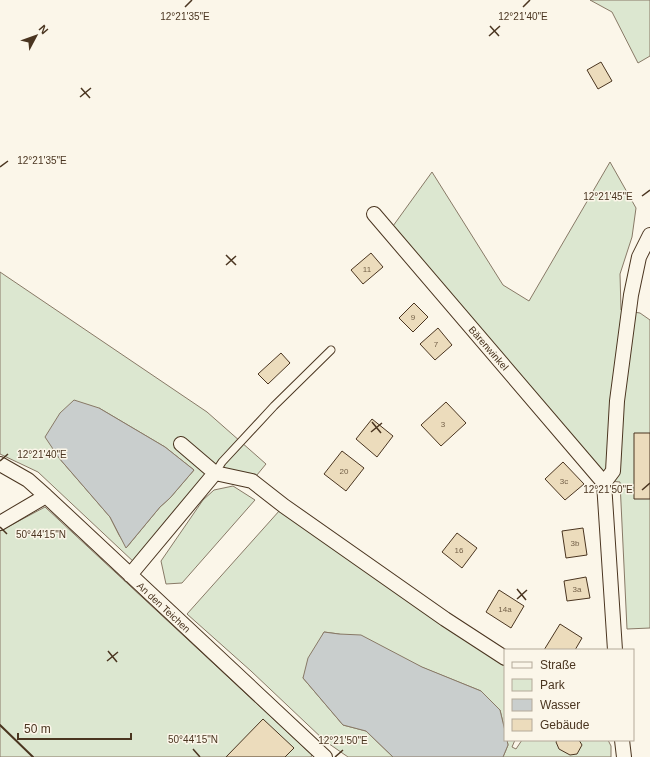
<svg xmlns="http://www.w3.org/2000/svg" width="650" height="757" viewBox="0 0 650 757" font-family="Helvetica,sans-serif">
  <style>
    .green { fill: #dce7d0; stroke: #887966; fill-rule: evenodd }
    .water { fill: #c9cecd; stroke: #887966 }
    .building { fill: #ecdcbc; stroke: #4a3520 }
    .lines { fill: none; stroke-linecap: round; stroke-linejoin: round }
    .service-casing { stroke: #4a3520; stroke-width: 9 }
    .minor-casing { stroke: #4a3520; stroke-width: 16 }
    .service { stroke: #fbf6e9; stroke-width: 7 }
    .minor { stroke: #fbf6e9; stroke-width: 14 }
    .wall { stroke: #4a3520; stroke-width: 2 }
    .ticks { fill: none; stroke: #4a3520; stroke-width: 1.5 }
    .labels { text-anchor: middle; stroke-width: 3; stroke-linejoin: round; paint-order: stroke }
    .number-label { font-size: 8px; fill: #725f47 }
    .street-label { font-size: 10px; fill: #4a3520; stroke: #fbf6e9 }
    .ticks-label { font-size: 10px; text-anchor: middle; fill: #4a3520; stroke: #fbf6e9; stroke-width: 3; stroke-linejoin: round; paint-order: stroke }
  </style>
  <rect width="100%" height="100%" fill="#fbf6e9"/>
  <path class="green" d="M590 0H650V56L638 63 612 12Z
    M610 162 636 208 632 237 620 274 621 310 640 313 650 320V628L627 629 620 482 609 481 393 226 432 172 503 285 529 301Z
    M0 272 207 412 266 464 252 481 215 473 136 564 38 472 0 454ZM99 408 165 447 194 470 170 498 160 507 127 547 119 535 110 517 59 458Z
    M233 486 255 500 182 583 166 584 161 561 203 500 214 490Z
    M45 507 312 755 311 757H0V531Z
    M280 510 440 624 505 665V731L500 710 481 691 339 634 324 632 303 678 343 725 366 731 393 757H348L325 741 251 671 187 614Z
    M507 740H515L512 747 516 749 522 740H608L611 746V757H503L508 745Z"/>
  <path class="water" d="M74 400 99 408 165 447 194 470 170 498 160 507 126 548 110 517 59 458 45 437 60 413Z
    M324 632 339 634 361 635 422 667 481 691 500 710 505 731V740H507L508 745 503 757H393L366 731 343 725 303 678 308 658Z"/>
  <path class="building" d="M601 62 612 81 598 89 587 70Z
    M371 253 383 267 363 284 351 270Z
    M414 303 428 317 413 332 399 318Z
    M438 328 452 345 435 360 420 344Z
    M281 353 290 363 268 384 258 374Z
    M446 402 466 423 441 446 421 425Z
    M372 419 393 436 377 457 356 439Z
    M634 433H650V499H634Z
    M342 451 364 468 346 491 324 474Z
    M563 462 584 484 565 500 545 479Z
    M583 528 587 555 566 558 562 531Z
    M457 533 477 548 462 568 442 552Z
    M586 577 590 598 567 601 564 581Z
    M499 590 524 606 511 628 486 612Z
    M560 624 582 638 575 650H544Z
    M263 719 294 748 285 757H226Z
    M557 740H579L582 745 577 754 570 755 559 749 556 742Z"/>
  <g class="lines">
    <g class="service-casing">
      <path id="service" d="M215 473 222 462 274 406 331 350"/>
    </g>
    <g class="minor-casing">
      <path id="minor" d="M374 214 604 483
        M181 444 215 473 252 481 284 506 445 619 505 658
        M0 464 28 480 46 496 325 757
        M0 523 46 496
        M130 575 215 473
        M615 650 604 483 613 471 617 401 631 295 639 257 650 235
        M622 740 624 757"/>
    </g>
    <use href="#service" class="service"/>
    <use href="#minor" class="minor"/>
    <path class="wall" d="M0 725 33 757"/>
  </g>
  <path class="ticks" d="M185 7 192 0M523 7 530 0M490 26 499 36M489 36 500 26M81 88 90 98M80 97 91 88M0 167 8 161M642 196 650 190M226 255 236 265M226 265 236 256M372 422 381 433M371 432 382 423M0 461 8 454M642 490 650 483M0 527 7 534M517 589 526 600M517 599 527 590M108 651 117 662M107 661 118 652M193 749 200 757M335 757 343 750"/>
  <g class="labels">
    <g class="number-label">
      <text x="367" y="272">11</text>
      <text x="413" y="320">9</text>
      <text x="436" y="347">7</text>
      <text x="443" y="427">3</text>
      <text x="344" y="474">20</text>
      <text x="564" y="484">3c</text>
      <text x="575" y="546">3b</text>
      <text x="459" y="553">16</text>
      <text x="577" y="592">3a</text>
      <text x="505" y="612">14a</text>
    </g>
    <g class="street-label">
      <text transform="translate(489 348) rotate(49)" y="4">Bärenwinkel</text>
      <text transform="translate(164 607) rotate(43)" y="4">An den Teichen</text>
    </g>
  </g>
  <g class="ticks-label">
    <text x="185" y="20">12°21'35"E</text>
    <text x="523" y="20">12°21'40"E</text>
    <text x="42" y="164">12°21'35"E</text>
    <text x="608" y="200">12°21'45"E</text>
    <text x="42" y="458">12°21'40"E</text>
    <text x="608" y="493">12°21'50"E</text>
    <text x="41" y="538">50°44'15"N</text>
    <text x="193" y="743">50°44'15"N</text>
    <text x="343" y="744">12°21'50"E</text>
  </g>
  <rect x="504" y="649" width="130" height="92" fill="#fbf6e9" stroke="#b4a999"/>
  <rect x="512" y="662" width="20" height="6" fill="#fbf6e9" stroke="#b4a999"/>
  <text x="540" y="669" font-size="12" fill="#4a3520">Straße</text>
  <rect x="512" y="679" width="20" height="12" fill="#dce7d0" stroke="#b4a999"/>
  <text x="540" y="689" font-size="12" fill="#4a3520">Park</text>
  <rect x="512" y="699" width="20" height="12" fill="#c9cecd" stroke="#b4a999"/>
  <text x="540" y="709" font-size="12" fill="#4a3520">Wasser</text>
  <rect x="512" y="719" width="20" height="12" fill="#ecdcbc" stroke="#b4a999"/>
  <text x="540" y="729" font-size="12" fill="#4a3520">Gebäude</text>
  <g transform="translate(36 36) rotate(49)" stroke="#fbf6e9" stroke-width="3" paint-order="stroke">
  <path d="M0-3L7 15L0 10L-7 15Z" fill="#4a3520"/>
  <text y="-6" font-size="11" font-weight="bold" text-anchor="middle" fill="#4a3520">N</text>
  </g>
  <path d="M18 733v6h113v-6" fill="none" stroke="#4a3520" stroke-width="2"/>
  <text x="24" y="733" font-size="12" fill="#4a3520" stroke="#fbf6e9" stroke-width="3" paint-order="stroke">50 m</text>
</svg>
